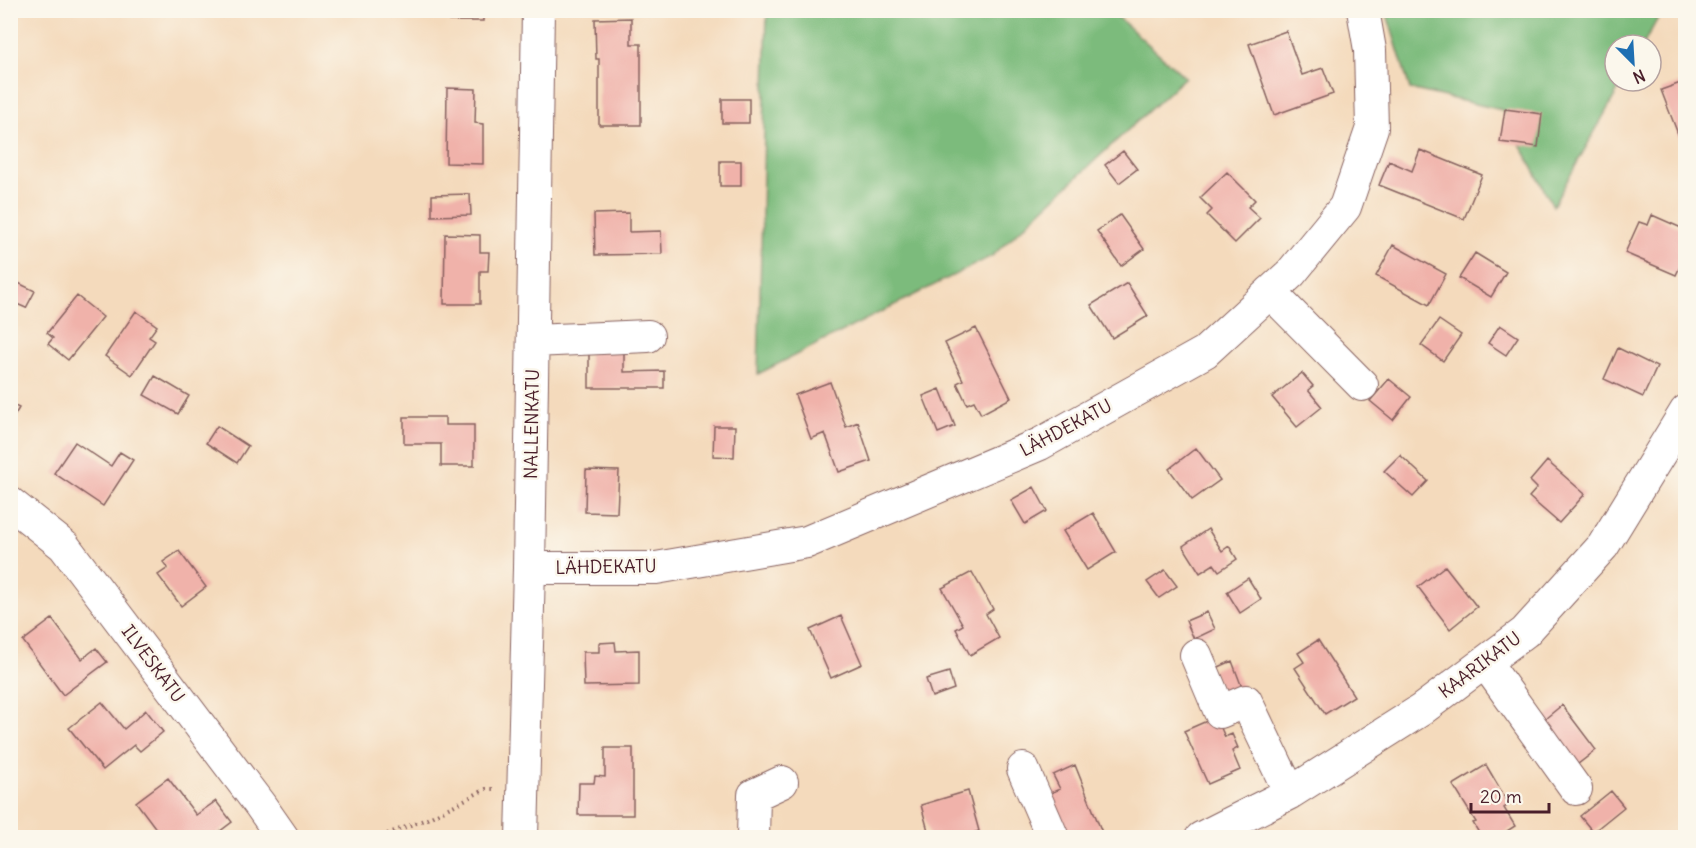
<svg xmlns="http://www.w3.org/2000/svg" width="1696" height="848" viewBox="0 0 1696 848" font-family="Delius,sans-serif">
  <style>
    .forest { fill: #7cbb7b; stroke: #636d53; stroke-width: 1.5 }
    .building { fill: #f0b2aa }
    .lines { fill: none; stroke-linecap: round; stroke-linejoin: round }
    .minor-casing { stroke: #86605e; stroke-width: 34 }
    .path { stroke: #86605e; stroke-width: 4; stroke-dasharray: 1.5 4.5; stroke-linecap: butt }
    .minor { stroke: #fff; stroke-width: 32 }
    .labels { text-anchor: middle; stroke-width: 5; stroke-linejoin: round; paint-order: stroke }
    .street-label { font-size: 18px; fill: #4a1f2b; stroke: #fbf7ec }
  </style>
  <rect width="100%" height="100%" fill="#fbf7ec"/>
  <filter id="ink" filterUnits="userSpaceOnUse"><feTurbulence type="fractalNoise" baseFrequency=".0167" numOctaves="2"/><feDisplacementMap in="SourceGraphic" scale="12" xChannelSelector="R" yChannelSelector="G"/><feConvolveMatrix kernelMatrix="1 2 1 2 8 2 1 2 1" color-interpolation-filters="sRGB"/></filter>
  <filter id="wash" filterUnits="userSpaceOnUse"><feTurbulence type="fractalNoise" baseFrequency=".008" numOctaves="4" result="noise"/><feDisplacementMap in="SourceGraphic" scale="24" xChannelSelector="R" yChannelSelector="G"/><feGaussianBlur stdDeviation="1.35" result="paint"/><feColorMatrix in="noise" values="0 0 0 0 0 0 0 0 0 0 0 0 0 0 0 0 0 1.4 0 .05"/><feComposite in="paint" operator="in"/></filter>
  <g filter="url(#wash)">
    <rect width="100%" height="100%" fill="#f4dabc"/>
    <path class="forest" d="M767 11H1111L1185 77 992 256 758 374Z
      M1386 11H1662L1643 45H1615V81H1623L1553 206 1502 110 1410 89Z"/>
    <g id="blocks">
      <path class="building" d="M449 10H483V21H449Z
        M631 18V44H641V125H599V59H596L595 19Z
        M1286 31 1302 75 1323 68 1333 94 1274 115 1249 44Z
        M1686 81V152H1685L1661 90Z
        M447 88 476 89 475 123 483 124V164L446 163Z
        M722 99H749V123H722Z
        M1505 109 1542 114 1538 147 1500 142Z
        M1420 150 1482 175 1464 219 1379 185 1389 161 1412 171Z
        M1123 151 1137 169 1119 183 1105 165Z
        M720 161H741V186H720Z
        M1227 172 1255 200 1248 207 1260 218 1235 243 1207 215 1212 210 1200 198Z
        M470 194 471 215 432 216V195Z
        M629 213V232L661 231 662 254 595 255 594 214Z
        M1120 215 1144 249 1121 266 1097 231Z
        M1652 215 1686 230V254L1676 275 1625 253 1639 222 1648 225Z
        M445 234 480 235V252H489L488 271H480V304H444Z
        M1393 245 1446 274 1429 305 1376 276Z
        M1475 253 1506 272 1491 297 1459 278Z
        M10 279 35 291 26 308 10 301Z
        M1127 283 1148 316 1112 338 1091 305Z
        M77 296 103 317 68 360 48 344 53 338 47 333Z
        M136 311 157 326 149 337 155 341 132 375 105 356Z
        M1439 320 1461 335 1443 361 1421 345Z
        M1500 325 1518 337 1506 355 1488 343Z
        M976 328 1011 398 981 414 974 401 967 404 957 383 963 380 945 343Z
        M624 348V372L664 371V388H589V349Z
        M1618 348 1657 367 1643 397 1604 379Z
        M1302 373 1313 386 1308 390 1322 407 1297 427 1272 397Z
        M155 376 189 396 178 414 144 395Z
        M1389 379 1411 397 1393 420 1370 401Z
        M830 382 846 427 858 422 871 461 839 472 825 433 811 439 795 395Z
        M940 389 955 426 938 433 923 396Z
        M10 394 15 396 11 404 19 408 10 423Z
        M404 417H445V425H474V466H441V444H404Z
        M217 426 248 446 237 463 206 443Z
        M714 426H735L734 457 713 456Z
        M75 442 111 466 120 452 133 460 103 506 54 473Z
        M1196 448 1220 480 1192 500 1169 469Z
        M1400 455 1428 481 1413 497 1384 471Z
        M1547 461 1585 494 1559 523 1529 497 1537 488 1530 481Z
        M586 470 619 471 617 513 585 512Z
        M1034 487 1047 511 1025 524 1011 500Z
        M1093 513 1116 552 1087 570 1063 531Z
        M1208 529 1222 551 1229 546 1237 559 1219 571 1214 564 1200 573 1183 546Z
        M179 551 206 587 181 606 158 575 168 568 163 562Z
        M1445 566 1477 607 1450 629 1418 587Z
        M1165 570 1177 586 1159 598 1147 582Z
        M972 572 993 609 986 614 999 638 970 655 956 629 963 625 942 588Z
        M1248 578 1261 599 1240 613 1227 592Z
        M1207 612 1215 629 1194 639 1186 621Z
        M841 616 862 664 831 678 810 630Z
        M52 619 82 659 96 648 107 662 63 695 23 641Z
        M1318 640 1354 696 1325 714 1295 668 1304 662 1298 653Z
        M615 642 616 651 639 650V685L584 686 583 652H599V643Z
        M1232 661 1243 690 1224 698 1212 670Z
        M949 672 954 689 932 697 926 679Z
        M102 702 124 729 146 710 163 732 140 751 134 745 103 770 69 728Z
        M1562 705 1596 750 1569 771 1535 727Z
        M1216 717 1225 737 1232 734 1238 748 1232 751 1240 770 1208 784 1184 731Z
        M605 748H633V815H578L579 783H594L595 776 605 777Z
        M1075 765 1103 835 1097 838H1067L1048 794 1060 789 1053 775Z
        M1486 765 1509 804 1504 808 1515 826 1496 838H1482L1473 823 1476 822 1453 785Z
        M168 778 196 815 216 801 232 822 211 838H207L204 834 200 838H163L136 802Z
        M968 791 979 831 964 836V838H930L921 805Z
        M1611 791 1624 807 1593 832 1580 816Z"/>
    </g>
  </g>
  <g filter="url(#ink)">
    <use href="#blocks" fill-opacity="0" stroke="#86605e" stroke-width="1.5"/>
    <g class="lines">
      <g class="minor-casing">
        <path id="minor" d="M1270 292 1362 385
          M533 341 648 336
          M10 503 64 546 260 805 283 838
          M529 568H656L807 542 1040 444 1205 352 1291 273 1345 207 1372 128 1370 50 1363 10
          M1196 655 1220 712 1246 701 1290 793
          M1485 662 1576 789
          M1023 769 1053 838
          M522 838 529 568 538 10
          M753 838 754 795 782 782
          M1201 838 1290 793 1421 710 1525 632 1603 546 1686 411"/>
      </g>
      <path class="path" d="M376 838 427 819 486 789H497"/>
      <use href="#minor" class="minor"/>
    </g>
  </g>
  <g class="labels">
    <g class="street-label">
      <text transform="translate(532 424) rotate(-89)" y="6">NALLENKATU</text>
      <text transform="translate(1066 428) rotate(-28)" y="6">LÄHDEKATU</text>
      <text transform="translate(606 567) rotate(-1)" y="6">LÄHDEKATU</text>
      <text transform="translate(153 664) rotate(53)" y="6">ILVESKATU</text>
      <text transform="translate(1480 665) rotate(-37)" y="6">KAARIKATU</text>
    </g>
  </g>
  <rect width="1696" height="848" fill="none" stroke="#fbf7ec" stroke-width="36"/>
  <g transform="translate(1633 63) rotate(156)"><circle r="28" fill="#fbf7ec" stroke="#b4a19f" stroke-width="1.5"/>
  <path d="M0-4.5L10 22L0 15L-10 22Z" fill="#1f6fb2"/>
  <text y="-9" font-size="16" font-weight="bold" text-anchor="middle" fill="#4a1f2b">N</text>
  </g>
  <path d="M1471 803v9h78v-9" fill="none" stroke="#4a1f2b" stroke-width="3"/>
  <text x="1480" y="803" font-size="18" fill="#4a1f2b" stroke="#fbf7ec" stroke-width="4.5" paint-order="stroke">20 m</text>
</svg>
